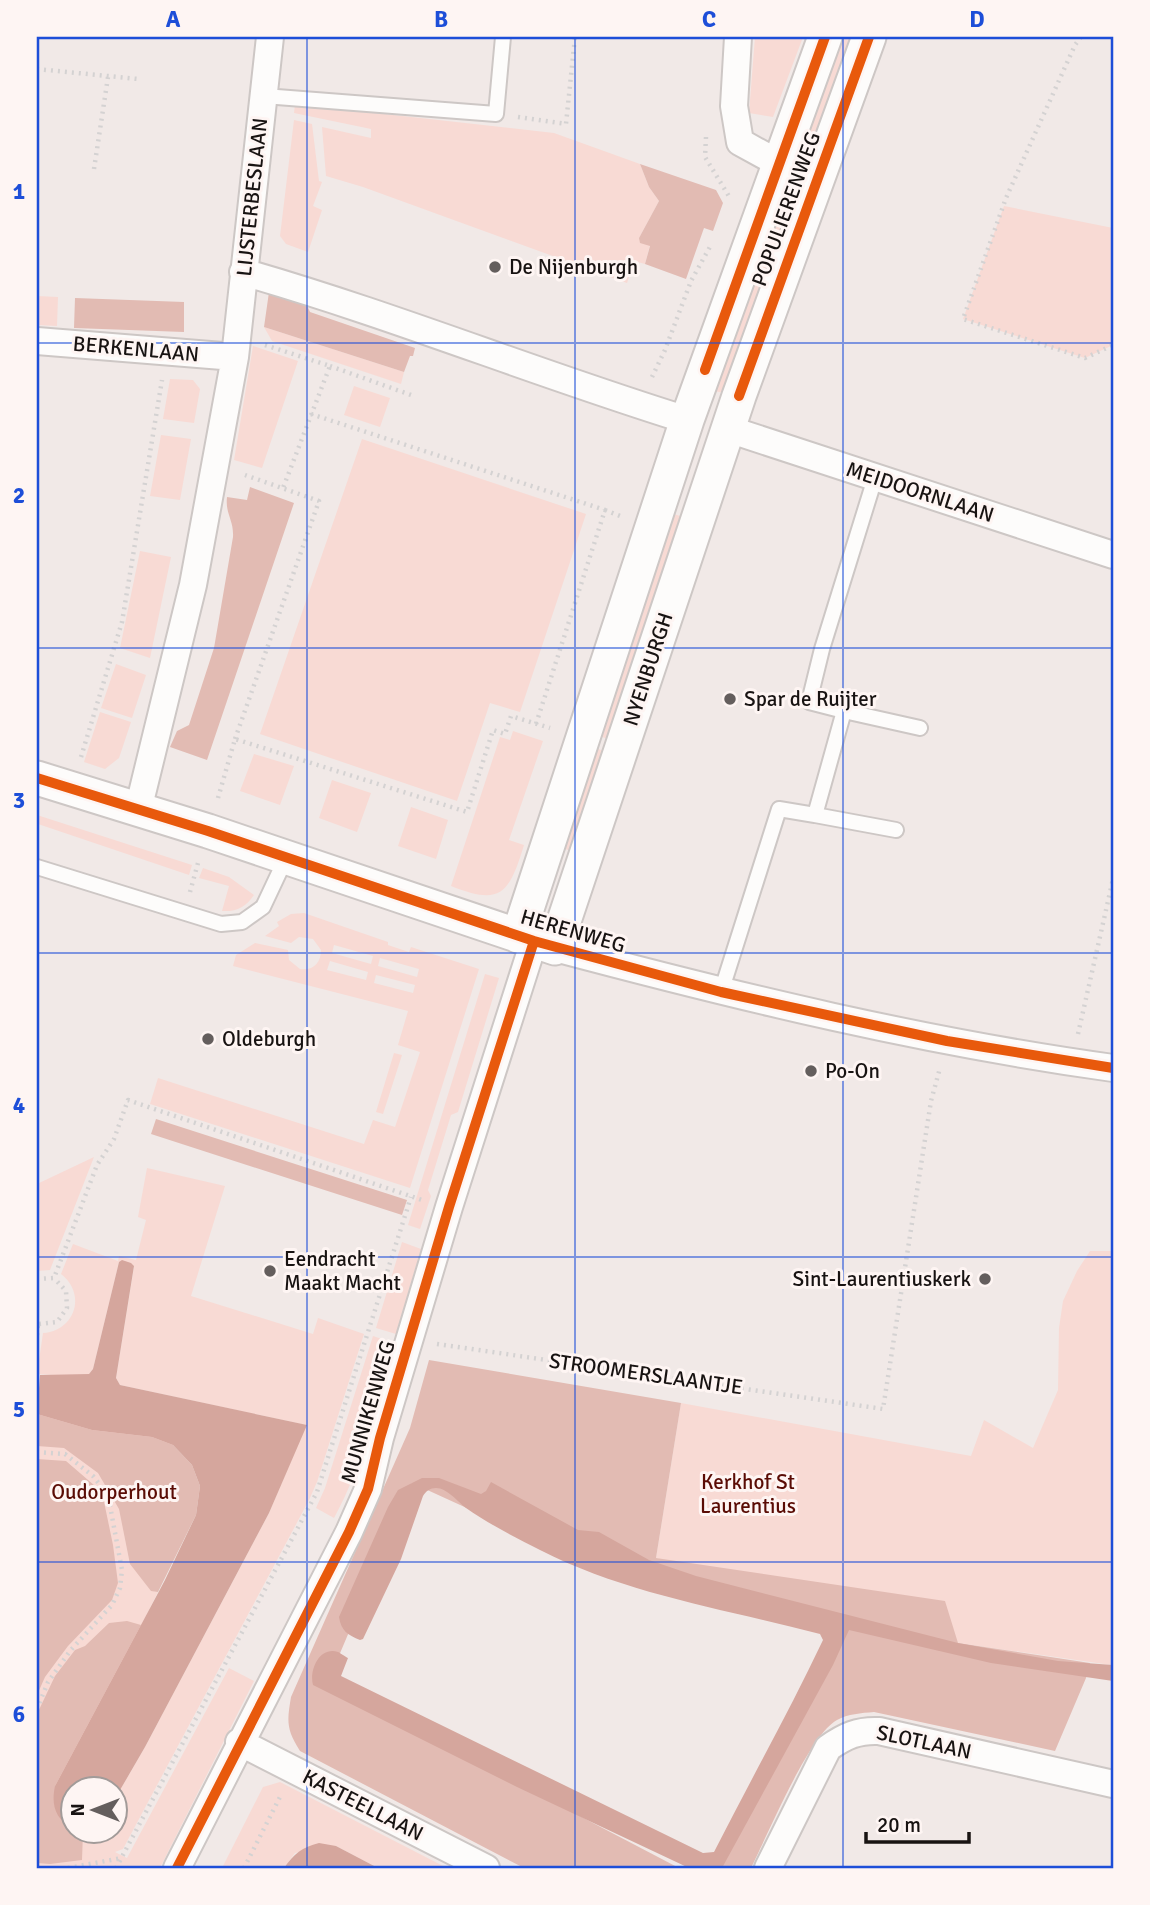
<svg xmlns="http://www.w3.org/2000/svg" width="1150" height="1905" viewBox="0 0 1150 1905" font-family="Signika,sans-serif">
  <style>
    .green { fill: #f8dad4; fill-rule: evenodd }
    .forest { fill: #e2bbb3 }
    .water { fill: #d5a69d }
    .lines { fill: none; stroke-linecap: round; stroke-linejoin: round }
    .service-casing { stroke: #cdc7c5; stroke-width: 18 }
    .minor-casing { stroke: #cdc7c5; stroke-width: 30 }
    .tertiary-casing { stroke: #cdc7c5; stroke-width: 37 }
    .path { stroke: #d4d2d2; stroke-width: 4.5; stroke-dasharray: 2 5; stroke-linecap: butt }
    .service { stroke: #fdfcfb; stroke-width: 14 }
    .minor { stroke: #fdfcfb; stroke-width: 26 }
    .tertiary { stroke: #fdfcfb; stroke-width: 33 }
    .cycleway-casing { stroke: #fef5f3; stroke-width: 15 }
    .cycleway { stroke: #e8590c; stroke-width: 10 }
    .grid { fill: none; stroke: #1d4ed8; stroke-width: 2; stroke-opacity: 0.55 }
    .poi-dot { fill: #645e5d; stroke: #fef5f3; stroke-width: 2.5 }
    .labels { text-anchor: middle; stroke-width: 6; stroke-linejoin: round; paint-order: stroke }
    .street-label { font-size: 21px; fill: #181312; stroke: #fef5f3 }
    .poi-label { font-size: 21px; fill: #181312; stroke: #fef5f3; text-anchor: start }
    .park-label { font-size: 21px; fill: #5a0c05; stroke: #fef5f3 }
    .neatline { fill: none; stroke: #1d4ed8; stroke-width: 2.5 }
    .grid-label { font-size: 23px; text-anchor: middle; font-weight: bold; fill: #1d4ed8 }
  </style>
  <rect width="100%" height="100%" fill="#f1e9e7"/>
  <path class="green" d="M755 37H803L773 117 749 113Z
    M837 37H859L725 393 714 391Z
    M295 104 554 133 640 164 649 187 659 201 639 238 650 245 645 264 634 261 627 283 363 187 326 176 322 127 371 138V129L294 113Z
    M294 120 312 124 319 181 322 182 313 206 322 210 308 252 286 244 280 236Z
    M1004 206 1113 228V345L1085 358 963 319Z
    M37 296 58 297 57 326 37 325Z
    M264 327 404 372 401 384 272 341Z
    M253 346 298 361 262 468 234 460Z
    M170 379 193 380 200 389 194 423 163 419Z
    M354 386 390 398 380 427 344 415Z
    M161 435 191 439 180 500 150 496Z
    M362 439 586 514 520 712 490 703 457 801 260 734Z
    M670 513 687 518 613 741 597 735Z
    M140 551 171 557 150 658 120 648Z
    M116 664 146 675 132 718 101 708Z
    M100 712 131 722 119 758 105 769 84 762Z
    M513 731 543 741 509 840 524 845C509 894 501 906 451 886L500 737 510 740Z
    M593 747 609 753 576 853 560 847Z
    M254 754 294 766 280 805 240 791Z
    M332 780 371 793 357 832 319 818Z
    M411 807 448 820 436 859 398 846Z
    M37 815 192 865 189 875 41 825 38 824 37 827Z
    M203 868 229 877 254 895C246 907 236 912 222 911L229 886 199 878Z
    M304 913 388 942V945L409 952 411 947 479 969 410 1188 150 1104 158 1078 364 1144 373 1120 395 1127 420 1052 398 1045 408 1011 233 966 236 955 255 943 288 950 289 960 300 969C313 971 321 963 321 950L313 939 299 937 291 943 265 936 279 926 277 922 291 914ZM334 945 373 956 371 964 332 953ZM380 958 419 969 417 977 378 966ZM330 961 368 972 366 980 327 970ZM376 975 415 985 413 993 374 983Z
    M485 974 499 978 458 1112 451 1115 428 1190 431 1196 420 1229 408 1225Z
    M394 1053 402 1055 383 1114 376 1112Z
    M94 1157 50 1270 37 1271V1184Z
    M147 1168 225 1186 191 1296 313 1334 318 1318 364 1334 317 1482 309 1500 123 1849 115 1852 127 1858 229 1668 254 1681 160 1868H37V1397L175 1423 158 1592 144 1620 52 1828 83 1838V1832H116V1797L145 1747 269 1513 306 1425 120 1385 116 1378 134 1267 119 1262 93 1369 89 1374 69 1376 37 1374 43 1333C75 1331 87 1294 61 1274L73 1244 118 1261 119 1256 136 1260 146 1220 138 1217Z
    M402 1242 421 1249 396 1334 376 1328Z
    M1090 1251H1113V1661L1111 1665 958 1643 656 1558 681 1403 971 1456 984 1420 1033 1448 1058 1390 1059 1328 1063 1301 1077 1271Z
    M373 1336 394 1343C377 1402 364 1464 334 1518L316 1508 325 1488Z
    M280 1782 447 1868H378L336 1846 295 1853 284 1868H222L263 1787Z"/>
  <path class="forest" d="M640 164 716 190 723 203 713 231 704 228 686 279 645 264 650 246 640 243 639 238 659 201 649 187Z
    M269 292 304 299 310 312 415 348 413 356H410L404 372 264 327Z
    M75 298 184 302V332L74 328Z
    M250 487 294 503 207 760 170 747 177 731 189 725 214 648 233 537C234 520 225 514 227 497L247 500Z
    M156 1119 407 1200 402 1215 151 1134Z
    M429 1360 681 1403 656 1558 945 1601 958 1643 1090 1663 1086 1678 1055 1751 874 1712C861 1713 848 1714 837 1720 809 1735 767 1836 751 1868H718L845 1626 574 1557 412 1483 327 1684 679 1868H524L300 1751C286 1729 287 1721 291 1697L410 1428Z
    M37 1414 92 1430 152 1437 173 1445 192 1465 200 1486 196 1515 158 1592 151 1591 130 1564 119 1509 98 1473 64 1448 37 1446Z
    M37 1459 66 1461 102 1492 113 1545 118 1583 112 1600 68 1646 45 1677 37 1695Z
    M127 1621 141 1625 55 1786 74 1832H83L82 1860 50 1864 37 1863V1714L55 1676 75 1650 85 1646 109 1623Z"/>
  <path class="water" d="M122 1260 131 1263 134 1266 116 1378 120 1385 307 1425 269 1513 145 1747 116 1797V1790H74L72 1829C55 1818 51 1805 55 1786L165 1580 196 1515 200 1486 192 1465 173 1445 152 1437 92 1430 37 1414 40 1375 89 1374 93 1369 119 1262Z
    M422 1478H439L481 1494 486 1491 491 1482 578 1530 599 1532 649 1560 696 1576 958 1643 1058 1661 1113 1665V1681L991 1663 849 1630 833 1665 722 1868H689L517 1787 313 1685C309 1671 319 1646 338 1652 339 1652 347 1658 348 1658L341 1676 703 1853 714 1852C750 1781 789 1712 823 1640L820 1634C726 1609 628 1595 540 1550 516 1538 489 1524 466 1508 458 1502 447 1488 436 1488 430 1488 426 1491 423 1496L401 1559 363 1639 360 1640C348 1635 341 1631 339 1617L388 1507 398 1490Z
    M319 1843 336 1846 378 1868H284C294 1854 302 1847 319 1843Z"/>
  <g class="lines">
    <g class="service-casing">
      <path id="service" d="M264 96 496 114 503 37
        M844 711 920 728
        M815 815 896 830
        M37 867 221 924 242 922 263 907 286 858
        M721 992 779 809 815 815 844 711 809 702 822 649 875 478"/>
    </g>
    <g class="minor-casing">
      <path id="minor" d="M738 37 734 106 740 142 778 163
        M243 272C393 315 538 374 687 420
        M37 341 235 357
        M728 429 1113 555
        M138 810 193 585 235 357 270 37
        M555 948C739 997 924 1042 1113 1068
        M239 1742 486 1868
        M177 1868 349 1532 368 1489 380 1438 449 1207 534 941
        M768 1868 828 1748C845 1736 858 1730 879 1731L1113 1784"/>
    </g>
    <g class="tertiary-casing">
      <path id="tertiary" d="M37 778 208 831 555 948 739 396 869 37
        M518 936 687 420 825 37"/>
    </g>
    <path class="path" d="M1081 37 1075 45 1006 198 963 319 1085 358 1113 345
      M37 69 138 79
      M518 117 566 124 575 37
      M706 137 705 157 730 198
      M94 169 108 77
      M265 345 330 366 283 488
      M330 366 411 395
      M652 377 665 350 691 281 711 245
      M311 414 605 510 536 724
      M605 510 620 516
      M235 739 319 501 245 475
      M81 757 122 622 162 380
      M218 798 235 739 467 812 493 730 505 734 511 716 550 728
      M190 892 198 863
      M1078 1034 1113 879
      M37 1279 54 1278 97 1165 114 1139 128 1100 422 1200
      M39 1324 57 1322 67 1308 66 1291 54 1278
      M37 1335 38 1324
      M437 1344 883 1409 931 1101 940 1068
      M37 1452 65 1454 93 1476 108 1495 122 1570 120 1588 112 1605 70 1651 48 1682 37 1709
      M68 1868 122 1858
      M116 1868 317 1492 411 1197
      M244 1868 280 1797"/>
    <use href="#service" class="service"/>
    <use href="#minor" class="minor"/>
    <use href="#tertiary" class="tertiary"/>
    <g class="cycleway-casing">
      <path id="cycleway" d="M705 370 825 37
        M739 396 869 37
        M37 778 208 831 534 941 721 992 947 1041 1113 1068
        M177 1868 349 1532 368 1489 380 1438 449 1207 534 941"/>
    </g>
    <use href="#cycleway" class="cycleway"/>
  </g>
  <path class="grid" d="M307 37V1868M575 37V1868M843 37V1868M37 343H1113M37 648H1113M37 953H1113M37 1257H1113M37 1562H1113"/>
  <g class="poi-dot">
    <circle cx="495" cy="267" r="7"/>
    <circle cx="730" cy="699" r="7"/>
    <circle cx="208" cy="1039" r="7"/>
    <circle cx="811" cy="1071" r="7"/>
    <circle cx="270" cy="1271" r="7"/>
    <circle cx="985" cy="1279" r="7"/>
  </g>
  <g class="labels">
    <g class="street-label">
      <text transform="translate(252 197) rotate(-84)" y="7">LIJSTERBESLAAN</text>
      <text transform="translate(786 209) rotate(-70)" y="7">POPULIERENWEG</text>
      <text transform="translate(136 349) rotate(5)" y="7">BERKENLAAN</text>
      <text transform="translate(920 492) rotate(18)" y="7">MEIDOORNLAAN</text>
      <text transform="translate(648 669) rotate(-72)" y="7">NYENBURGH</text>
      <text transform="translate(573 931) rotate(16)" y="7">HERENWEG</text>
      <text transform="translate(646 1374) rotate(8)" y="7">STROOMERSLAANTJE</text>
      <text transform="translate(368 1412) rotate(-74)" y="7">MUNNIKENWEG</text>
      <text transform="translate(924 1742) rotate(12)" y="7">SLOTLAAN</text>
      <text transform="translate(363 1805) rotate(27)" y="7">KASTEELLAAN</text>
    </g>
    <g class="poi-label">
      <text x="509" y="274">De Nijenburgh</text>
      <text x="744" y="706">Spar de Ruijter</text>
      <text x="222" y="1046">Oldeburgh</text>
      <text x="825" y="1078">Po-On</text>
      <text x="284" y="1266">Eendracht<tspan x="284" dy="24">Maakt Macht</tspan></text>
      <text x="971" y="1286" text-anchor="end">Sint-Laurentiuskerk</text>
    </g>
    <g class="park-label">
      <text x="748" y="1489">Kerkhof St<tspan x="748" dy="24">Laurentius</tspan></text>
      <text x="114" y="1499">Oudorperhout</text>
    </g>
  </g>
  <rect width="1150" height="1905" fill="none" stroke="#fef5f3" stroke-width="77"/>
  <g transform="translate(94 1810) rotate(270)"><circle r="33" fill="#fef5f3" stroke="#a29b99" stroke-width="2"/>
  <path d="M0-5L12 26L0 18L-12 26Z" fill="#645e5d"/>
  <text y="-10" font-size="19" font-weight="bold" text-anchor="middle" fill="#181312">N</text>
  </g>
  <path d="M866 1832v10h103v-10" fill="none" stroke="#181312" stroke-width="3.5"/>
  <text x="877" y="1832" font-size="21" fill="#181312" stroke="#fef5f3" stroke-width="5" paint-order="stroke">20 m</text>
  <rect x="38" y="38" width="1074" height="1829" class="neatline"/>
  <g class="grid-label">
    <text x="173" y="27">A</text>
    <text x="441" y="27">B</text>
    <text x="709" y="27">C</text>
    <text x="977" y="27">D</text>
    <text x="19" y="199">1</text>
    <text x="19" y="503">2</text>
    <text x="19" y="808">3</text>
    <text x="19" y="1113">4</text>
    <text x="19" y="1417">5</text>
    <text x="19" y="1722">6</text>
  </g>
</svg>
